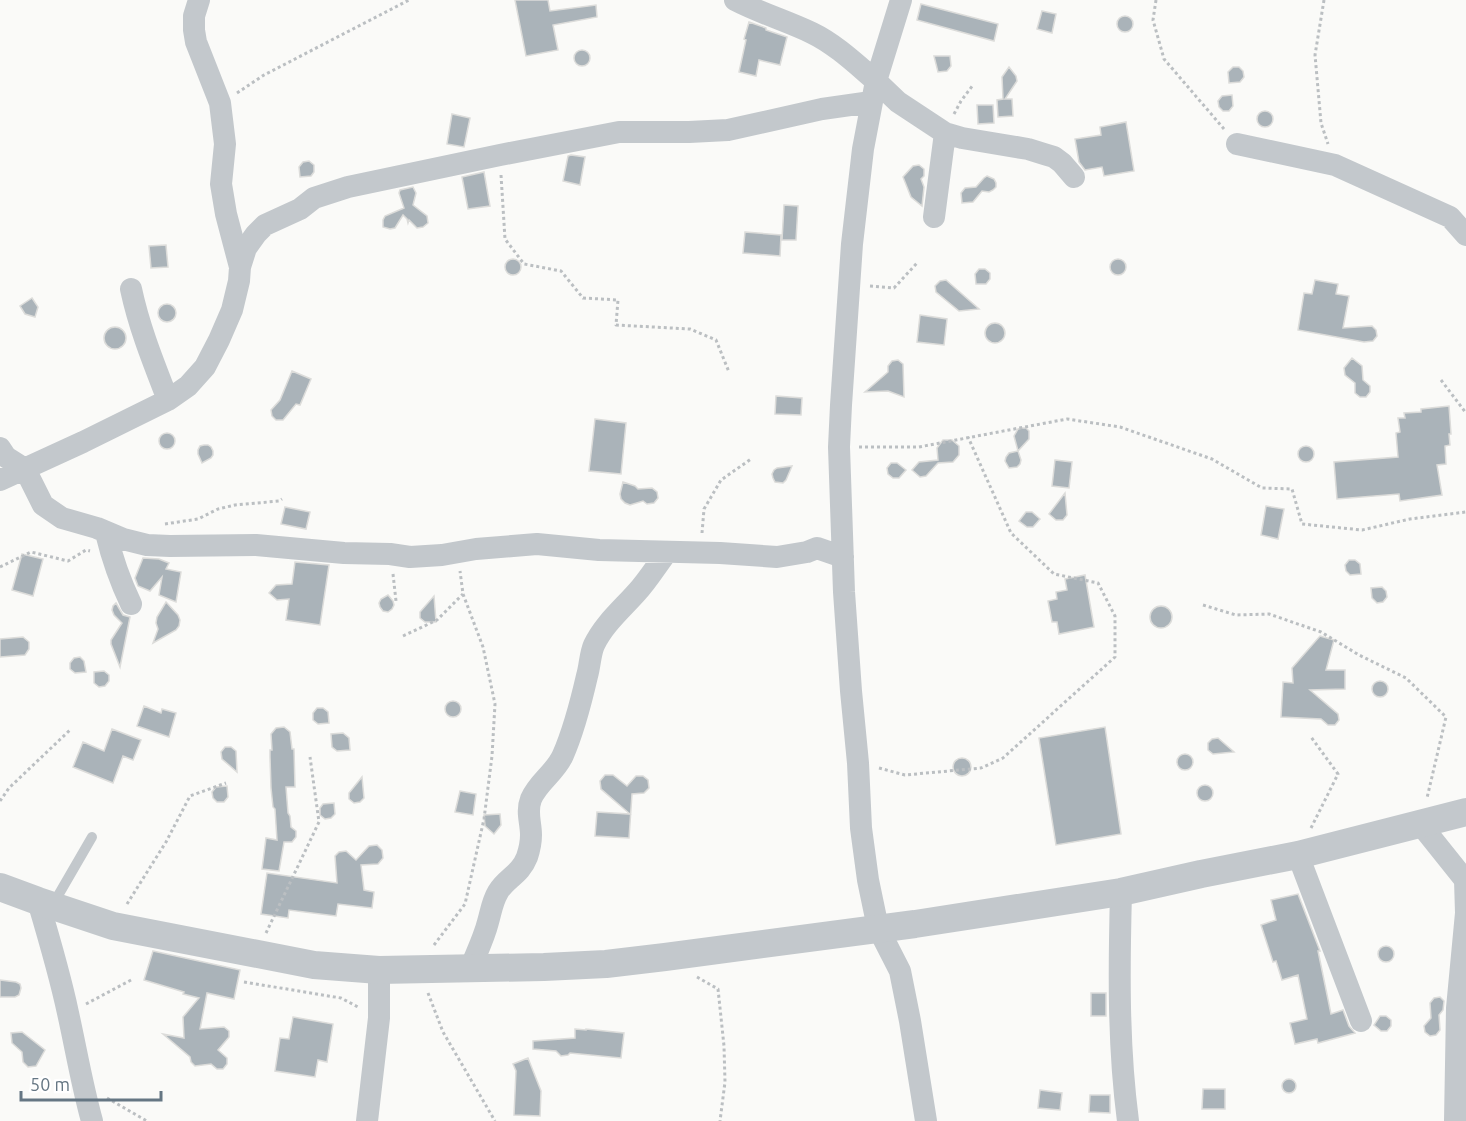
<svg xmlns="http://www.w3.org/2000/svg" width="1466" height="1121" viewBox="0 0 1466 1121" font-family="Ubuntu,sans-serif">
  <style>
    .building { fill: #aab3b9; stroke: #dcdcda; stroke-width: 1.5 }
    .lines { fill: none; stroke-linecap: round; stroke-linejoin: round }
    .path { stroke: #bbbfc2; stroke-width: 3; stroke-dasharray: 3 3; stroke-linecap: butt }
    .service { stroke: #c3c8cc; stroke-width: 10 }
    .minor { stroke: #c3c8cc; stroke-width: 22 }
    .tertiary { stroke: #c3c8cc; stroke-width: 28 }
  </style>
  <rect width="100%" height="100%" fill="#fafaf8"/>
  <path class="building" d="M515 0H548L550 11 596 5 597 17 553 25 558 50 526 56Z
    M921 4 998 24 994 41 917 20Z
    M1042 11 1056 14 1052 33 1037 29Z
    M1117 24a8 8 0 1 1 16 0a8 8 0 1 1-16 0Z
    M749 22 766 28V30L787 37 780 65 759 60 756 76 739 72 746 40 744 39Z
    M574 58a8 8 0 1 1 16 0a8 8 0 1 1-16 0Z
    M934 56H950L951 66 947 71 938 72Z
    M1009 67 1016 76 1017 81 1005 99H1012L1013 116 998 117 997 100 1003 99 1002 77Z
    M1233 67H1239L1243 71 1244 77 1240 82 1229 83 1228 72Z
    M1232 95 1233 106 1229 111H1223L1219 107 1218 101 1222 96Z
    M977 105H993L994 123 978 124Z
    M1257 119a8 8 0 1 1 16 0a8 8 0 1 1-16 0Z
    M452 114 470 118 464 147 447 144Z
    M1126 122 1134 171 1104 176 1102 167 1085 170 1079 162 1075 139 1101 135 1100 127Z
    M571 155 585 157 580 185 563 181 568 156Z
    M309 161 314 165V172L311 176 300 177 299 167 303 162Z
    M919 165 924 169V176L921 179 924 187 922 206 911 197 903 177 913 166Z
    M484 172 490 206 468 209 462 177Z
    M987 176 994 179 996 183V187L993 190 989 192 982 191 973 202 962 203 961 193 965 188 976 187 984 178Z
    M413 187 416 193 413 205 427 216 428 223 423 227 417 228 409 220 408 223 407 219 403 215 395 228 390 229 383 227V220L385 216 404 208 399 193 400 190Z
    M784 205 798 206 796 240H782Z
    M745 232 781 235 780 256 743 253Z
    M166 245 168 267 151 268 149 246Z
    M505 267a8 8 0 1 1 16 0a8 8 0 1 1-16 0Z
    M1110 267a8 8 0 1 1 16 0a8 8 0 1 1-16 0Z
    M979 269H985L990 273V279L986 284H976L975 274Z
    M946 280 979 309 959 311 936 292 935 286 940 281Z
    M1315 280 1338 284 1336 294 1349 296 1343 328 1372 326 1376 330 1377 336 1373 341 1364 342 1298 330 1304 293 1312 294Z
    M32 298 38 307 35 317 25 314 20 306Z
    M158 313a9 9 0 1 1 18 0a9 9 0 1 1-18 0Z
    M920 315 947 319 944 345 917 342Z
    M985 333a10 10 0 1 1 20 0a10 10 0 1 1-20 0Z
    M104 338a11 11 0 1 1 22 0a11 11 0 1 1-22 0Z
    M1352 358 1362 366 1363 380 1370 386V392L1366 397H1360L1355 393V383L1345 375 1344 368Z
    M898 360 903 364 904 397 888 391 865 392 888 372V366L892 361Z
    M292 371 311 379 300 405 296 404 283 420H276L272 416 271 410 280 400Z
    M776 396 802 398 801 415 775 414Z
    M1449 406 1451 434H1449L1450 445 1445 446 1446 464 1437 465 1442 495 1400 501 1399 494 1337 499 1334 462 1398 457 1396 433 1400 432 1398 418H1405L1404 413 1421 412V409Z
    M595 419 626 423 621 474 589 471Z
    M1022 428H1026L1029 431V439L1018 451 1021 460 1020 464 1017 467 1009 468 1005 461 1006 457 1009 453 1018 451 1014 436 1018 429Z
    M159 441a8 8 0 1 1 16 0a8 8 0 1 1-16 0Z
    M943 440H952L959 446V455L953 462 938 463 926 476 920 477 912 470 919 462 938 460 937 448Z
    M204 445H208L211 447 213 451V455L211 458 202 463 198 454V450L200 446Z
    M1298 454a8 8 0 1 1 16 0a8 8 0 1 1-16 0Z
    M1055 460 1072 462 1069 488 1052 486Z
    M891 463H897L906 470 899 478H893L888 474 887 468Z
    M792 466 786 480 783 483 775 482 773 478 772 474 774 470 777 468Z
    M623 482 635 486 638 489 652 488 657 492 658 498 654 503 647 504 643 501 630 505 625 503 621 499 620 494Z
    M1065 493 1067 515 1063 520H1056L1049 514Z
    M1266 506 1284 509 1278 539 1261 535Z
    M285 507 310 512 306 529 281 524Z
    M1026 512H1032L1040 519 1033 527H1027L1019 521Z
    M22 554 43 559 33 596 12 590Z
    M143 558 159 559 169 563 166 569 181 572 176 602 159 595 162 577 150 591 138 586 135 578Z
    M1349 560H1355L1360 564 1361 574 1350 575 1346 571 1345 565Z
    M295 562 329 565 320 625 286 620 289 599 277 600 269 593 276 585 292 584Z
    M1085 575 1094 627 1059 634 1057 622H1052L1048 601 1057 599 1056 592 1067 590 1065 579Z
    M1382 587 1386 591 1387 597 1383 602 1377 603 1372 598 1371 588Z
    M388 595 393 601 394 605 392 609 388 612 383 611 380 607 379 603 381 599Z
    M434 596 436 622H425L420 618V612Z
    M166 602 178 615 180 620 179 626 176 630 153 643 158 629 156 623 157 617Z
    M116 603 123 615 130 617 120 667 111 644V640L122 623 114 615 112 610 113 606Z
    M1150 617a11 11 0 1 1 22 0a11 11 0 1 1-22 0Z
    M1320 636 1334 640 1326 670H1345V689L1310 690 1338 714 1339 720 1335 725H1328L1321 719 1281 717 1283 682 1293 683 1292 668Z
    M23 637 29 642V649L25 655 0 657V639Z
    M80 657 84 661 86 672 75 673 70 669V663L74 658Z
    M104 671 109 675V681L105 686 99 687 94 683V672Z
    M1372 689a8 8 0 1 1 16 0a8 8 0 1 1-16 0Z
    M445 709a8 8 0 1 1 16 0a8 8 0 1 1-16 0Z
    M144 706 161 713 162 709 176 713 169 737 137 726Z
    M317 708H323L328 712 329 723 318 724 313 720V713Z
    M284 727 290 732 292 749H294L295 787H286L288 813 290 816 291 827 296 831V837L292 842H284L279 871 262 869 266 838 277 840 275 809 273 807 271 788 270 757V750H272L271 734 276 728Z
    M1105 727 1121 834 1056 845 1039 738Z
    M112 729 141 740 133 760 123 756 113 783 73 767 83 742 104 751Z
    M343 733 349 738 350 750 337 751 332 747 331 734Z
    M1218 738 1234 752 1213 754 1208 750V743L1212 739Z
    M225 747H231L236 751 237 772 222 759 221 752Z
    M1177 762a8 8 0 1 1 16 0a8 8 0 1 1-16 0Z
    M953 767a9 9 0 1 1 18 0a9 9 0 1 1-18 0Z
    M605 775H613L627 786 636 776H643L648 780 649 788 644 793 632 794 629 838 595 836 597 812 630 814 601 789 600 781Z
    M362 777 364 798 360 802 354 803 349 799V793Z
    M1197 793a8 8 0 1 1 16 0a8 8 0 1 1-16 0Z
    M227 786 228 797 224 802H217L213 798 212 792 216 787Z
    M460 791 476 794 473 815 455 812Z
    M334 803 335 814 331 818 325 819 320 815V808L323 804Z
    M500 814 501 825 494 834 485 826 484 815Z
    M377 845 382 850 383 858 378 864 361 865 364 890 374 892 372 908 338 904 336 916 289 910 288 918 261 914 267 873 337 883 335 856 339 852 346 851 356 860 369 846Z
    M1298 894 1320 951H1318L1331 1014 1343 1010 1349 1026 1355 1033 1318 1043 1317 1039 1295 1044 1290 1023 1307 1019 1298 975 1282 980 1276 961 1273 962 1261 925 1276 920 1271 900Z
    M1378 954a8 8 0 1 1 16 0a8 8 0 1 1-16 0Z
    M153 951 240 970 234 999 207 993 200 1029 224 1027 229 1031V1037L218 1050 227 1058V1064L223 1069H217L211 1064 195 1066 191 1062 190 1057 163 1034 184 1038 183 1017 199 998 183 994 184 992 144 980Z
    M0 980 16 982 20 984 21 988 19 995 15 997H0Z
    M1091 993H1106V1016H1091Z
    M1440 997 1444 1001 1443 1010 1439 1015 1440 1030 1436 1035 1430 1036 1425 1032 1424 1026 1431 1018 1430 1003 1434 998Z
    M1380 1016H1386L1391 1020V1026L1387 1031H1381L1374 1025Z
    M293 1017 333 1024 327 1062 318 1060 315 1077 275 1071 280 1038 289 1039Z
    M575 1029 586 1030V1029L624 1033 621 1058 570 1053 568 1055 561 1056 556 1051 533 1049V1041L575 1038Z
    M22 1032 45 1050 36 1066 28 1067 23 1062 22 1052 12 1043 11 1033Z
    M528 1058 541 1091 540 1116 514 1115 516 1071 513 1064Z
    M1282 1086a7 7 0 1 1 14 0a7 7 0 1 1-14 0Z
    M1203 1089H1225V1109H1202Z
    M1040 1090 1062 1093 1060 1110 1038 1108Z
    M1090 1095H1110V1113L1089 1112Z"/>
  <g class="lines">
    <path class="path" d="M1156 0 1153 20 1164 59 1224 129
      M1324 0 1315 55 1321 123 1328 144
      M237 93 264 75 409 0
      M954 114 961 101 973 85
      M501 175 505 239 524 264 561 271 583 298 618 300 616 325 690 329 716 340 729 372
      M870 286 894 288 917 263
      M1441 380 1466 413
      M859 447H919L1067 419 1120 427 1212 459 1262 488 1292 489 1302 524 1362 530 1410 519 1466 512
      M165 524 198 519 218 509 235 505 279 501 282 499
      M702 533 704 509 721 480 751 459
      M0 567 31 552 68 561 86 550 90 551
      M393 574 396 601
      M1203 605 1236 615 1269 614 1321 632 1359 655 1406 678 1446 717 1427 798
      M403 636 437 620 463 594
      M879 768 905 775 981 768 1003 758 1115 657V616L1098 583 1054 574 1011 533 968 437
      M0 801 9 788 70 730
      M1311 828 1338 774 1311 737
      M127 904 166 842 190 796 226 783
      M266 933 319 822 310 757
      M434 945 465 904 484 819 492 756 495 704 483 647 463 594 460 571
      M697 977 718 989 724 1046 725 1082 720 1121
      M244 982 341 998 358 1007
      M428 993 443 1032 495 1121
      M86 1004 133 979
      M107 1098 147 1121"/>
    <path class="service" d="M52 906 92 837"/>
    <path class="minor" d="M199 0 194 16V30L196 42 220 103 225 144 221 184 226 214 240 267
      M735 0C760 13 787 21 812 33 835 44 856 64 876 81L863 149 852 244 841 405 839 447 844 592 851 691 858 763 861 828 868 880 878 928 900 971 910 1021 926 1121
      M901 0 876 81 898 102 945 133 962 138 1028 149 1044 154 1054 157 1062 163 1074 177
      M1237 144 1335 165 1450 217 1466 235
      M934 217 945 133
      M131 289C139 327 154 364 168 400
      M0 448 6 457 25 469 43 505 62 518 97 528 123 539 147 545 170 546 256 545 344 553 390 554 410 557 442 555 476 549 537 544 599 550 720 553 777 557 807 552 817 548 843 557
      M0 480 83 442 168 400 188 386 205 367 219 340 232 310 239 281 240 267 246 248 256 234 265 225 300 209 314 198 348 187 500 155 619 132H689L728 130 822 109 871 102
      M106 533C112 558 120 581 131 604
      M1421 825 1465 880 1466 913 1457 1008 1455 1121
      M1298 855 1361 1021
      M1121 892C1119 969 1118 1045 1128 1121
      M38 901C49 938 60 975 68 1013 76 1049 82 1085 92 1121
      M470 969C476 954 484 938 488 922 491 912 492 902 498 892 506 878 520 875 527 857 529 851 531 842 531 835 531 822 526 812 531 799 538 782 556 772 563 755 574 730 581 702 587 676 590 666 590 654 594 645 604 624 622 609 637 592 648 580 657 565 667 552
      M367 1121 379 1018V970"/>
    <path class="tertiary" d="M0 887 38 901 113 926 314 965 379 970 544 967 606 964 665 957 915 924 1121 892 1201 874 1298 855 1466 812"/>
  </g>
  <path d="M21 1091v9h140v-9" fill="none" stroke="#657683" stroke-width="3"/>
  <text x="30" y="1091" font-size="18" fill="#657683" stroke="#ffffff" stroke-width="4.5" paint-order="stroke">50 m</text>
</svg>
